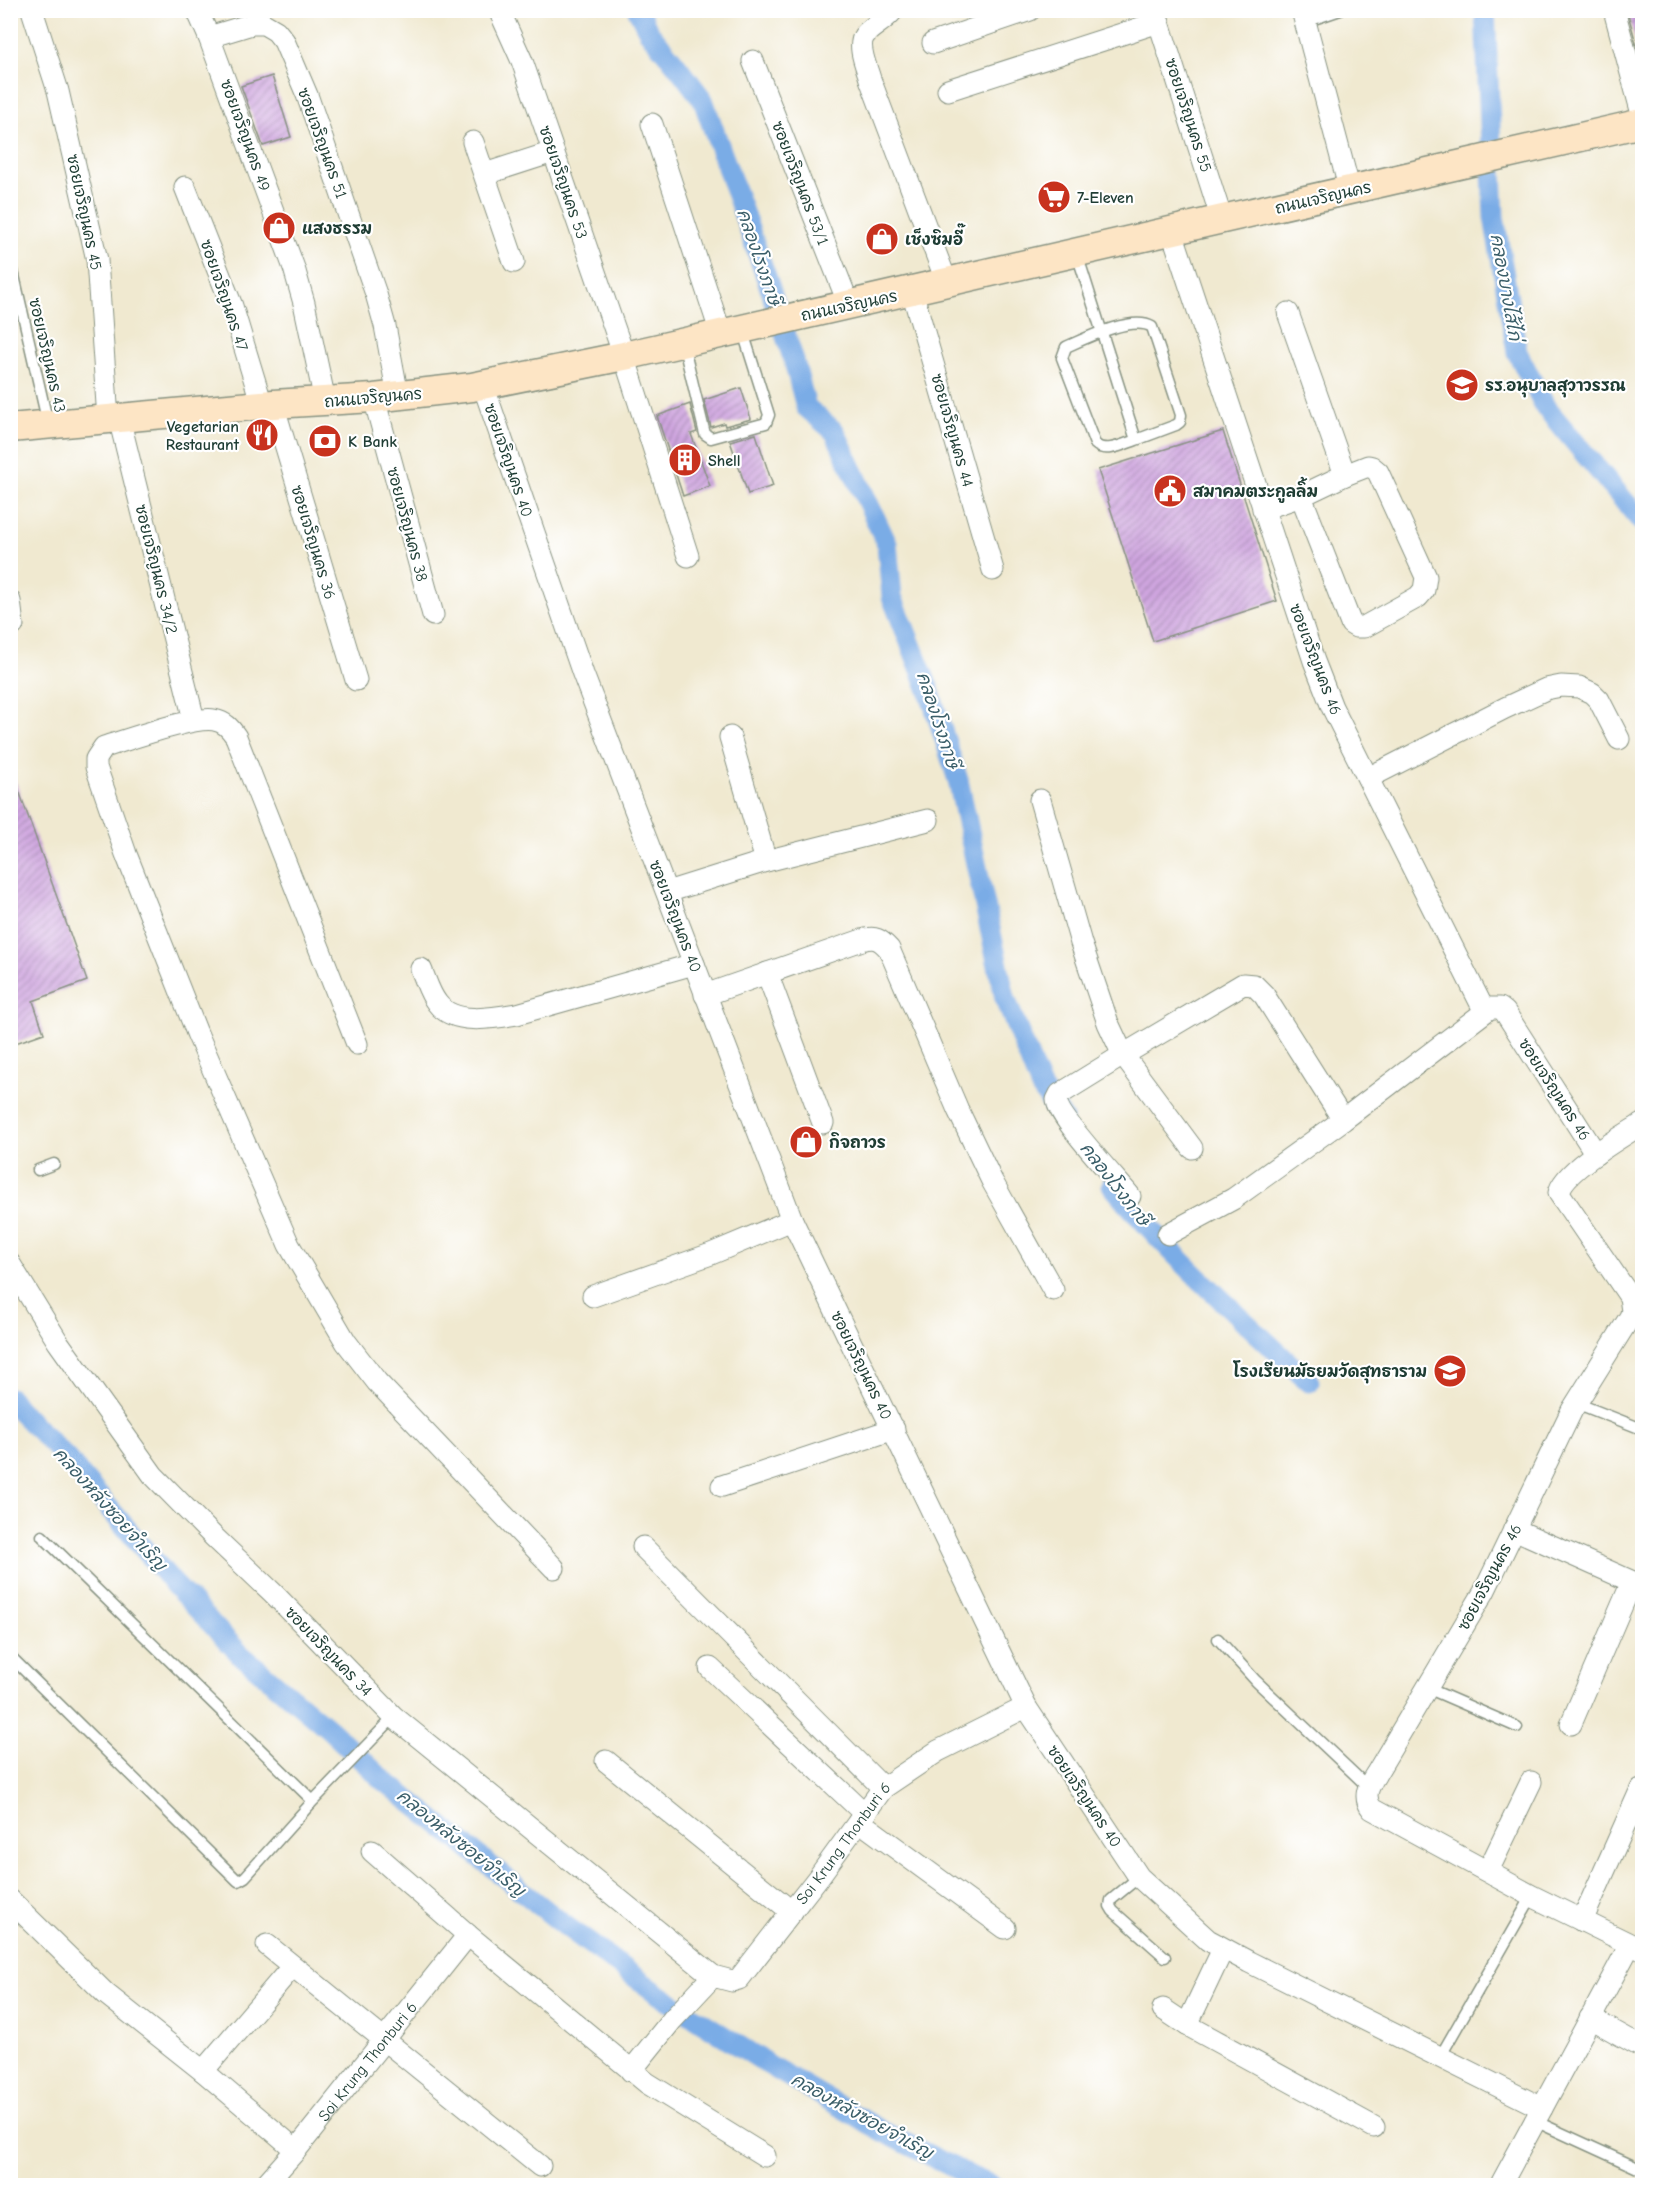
<svg xmlns="http://www.w3.org/2000/svg" width="1653" height="2196" viewBox="0 0 1653 2196" font-family="'Comic Neue','Playpen Sans Thai',sans-serif">
  <style>
    .lines { fill: none; stroke-linecap: round; stroke-linejoin: round }
    .canal { stroke: #7aace6; stroke-width: 21 }
    .building { fill: url(#building-hatch) }
    .service-casing { stroke: #889382; stroke-width: 13 }
    .minor-casing { stroke: #889382; stroke-width: 23 }
    .secondary-casing { stroke: #889382; stroke-width: 31 }
    .service { stroke: #fff; stroke-width: 10 }
    .minor { stroke: #fff; stroke-width: 21 }
    .secondary { stroke: #fde5c5; stroke-width: 28 }
    .labels { text-anchor: middle; stroke-width: 4.5; stroke-linejoin: round; paint-order: stroke }
    .street-label { font-size: 16px; fill: #1f3d34; stroke: #fff }
    .poi-label { font-size: 16px; font-weight: bold; fill: #1f3d34; stroke: #fff; text-anchor: start }
    .water-label { font-size: 18px; font-style: italic; fill: #3a5e69; stroke: #fff }
  </style>
  <defs>
    <pattern id="building-hatch" width="6" height="6" patternUnits="userSpaceOnUse" patternTransform="scale(1.5)"><rect width="6" height="6" fill="#cfa5df"/><path d="M-1 1l2-2M0 6l6-6M5 7l2-2" fill="none" stroke="#a788b6"/></pattern>
  </defs>
  <rect width="100%" height="100%" fill="#fff"/>
  <filter id="ink" filterUnits="userSpaceOnUse"><feTurbulence type="fractalNoise" baseFrequency=".0167" numOctaves="2"/><feDisplacementMap in="SourceGraphic" scale="12" xChannelSelector="R" yChannelSelector="G"/><feConvolveMatrix kernelMatrix="1 2 1 2 8 2 1 2 1" color-interpolation-filters="sRGB"/></filter>
  <filter id="wash" filterUnits="userSpaceOnUse"><feTurbulence type="fractalNoise" baseFrequency=".008" numOctaves="4" result="noise"/><feDisplacementMap in="SourceGraphic" scale="24" xChannelSelector="R" yChannelSelector="G"/><feGaussianBlur stdDeviation="1.35" result="paint"/><feColorMatrix in="noise" values="0 0 0 0 0 0 0 0 0 0 0 0 0 0 0 0 0 1.4 0 .05"/><feComposite in="paint" operator="in"/></filter>
  <g filter="url(#wash)">
    <rect width="100%" height="100%" fill="#f0e9d0"/>
    <g class="lines">
      <path class="canal" d="M638 10 649 32 675 63 703 100 768 282 794 361 806 407 835 432 887 544 892 597 929 690 958 780 1005 998 1041 1088 1063 1119
        M1485 10 1494 217 1517 352 1546 408 1642 522
        M1112 1185C1171 1257 1242 1318 1309 1382
        M10 1398 17 1408 68 1460 173 1583 240 1654 329 1729 380 1777 563 1924 658 1994 774 2068 882 2131 974 2178 993 2186"/>
    </g>
    <g id="blocks">
      <path class="building" d="M1627 10H1642V58H1640Z
        M272 76 291 137 263 146 241 86Z
        M741 388 751 419 725 426 724 423 711 427 704 400Z
        M690 404 697 432 691 434 710 486 683 496 657 416Z
        M1223 431 1277 601 1153 641 1098 470Z
        M756 434 773 486 748 494 730 441Z
        M10 774H13L87 981 33 1001 44 1033 10 1045Z"/>
    </g>
  </g>
  <g filter="url(#ink)">
    <use href="#blocks" fill-opacity="0" stroke="#889382" stroke-width="1.5"/>
    <g class="lines">
      <g class="service-casing">
        <path id="service" d="M1305 22 1340 10
          M1077 254 1136 440 1176 425 1180 422 1181 415 1152 327C1133 315 1086 338 1066 347L1062 358 1095 444C1105 454 1124 444 1136 440
          M10 258 48 424
          M683 343 705 434 711 438 766 423 769 415 742 329
          M38 1170 54 1164
          M1576 1403 1642 1429
          M42 1536 313 1801
          M1218 1639 1256 1681 1368 1787
          M10 1656 238 1881 245 1877 313 1801 394 1717
          M1427 1688 1517 1727
          M1139 1877 1111 1900 1110 1906 1113 1911 1165 1957
          M1440 2057 1532 1896
          M1535 2121 1642 2170"/>
      </g>
      <g class="minor-casing">
        <g id="minor">
          <path d="M32 10 58 91 97 260 108 419"/>
          <path d="M197 10 209 37 294 268 304 303 325 401"/>
          <path d="M499 10 522 61 624 356 688 556"/>
          <path d="M893 10C884 22 870 27 864 36 857 47 867 68 870 79L947 283"/>
          <path d="M1155 10 1222 220"/>
          <path d="M1302 10 1350 191"/>
          <path d="M1614 10 1642 114"/>
          <path d="M209 37 252 24H264L276 31 284 41 307 95 376 294 385 326 398 396"/>
          <path d="M933 43 1030 10"/>
          <path d="M753 61 849 305"/>
          <path d="M948 90 1159 22"/>
          <path d="M652 124 721 334"/>
          <path d="M473 142 514 262"/>
          <path d="M485 174 553 152"/>
          <path d="M185 187 232 306 262 405"/>
          <path d="M1172 232 1314 661 1332 707 1484 1010"/>
          <path d="M912 291 993 570"/>
          <path d="M1288 313 1345 475"/>
          <path d="M483 385 583 674 792 1220 1026 1707 1139 1877 1208 1940 1249 1962 1542 2108"/>
          <path d="M374 398 433 615"/>
          <path d="M273 404 356 680"/>
          <path d="M119 418 194 720"/>
          <path d="M1263 509 1301 496 1345 475 1368 466 1372 467 1378 472 1426 577 1424 590 1418 597 1364 627H1356L1351 624 1301 496"/>
          <path d="M10 601 13 625"/>
          <path d="M730 737 766 861"/>
          <path d="M1368 778 1505 708 1546 689 1561 686 1579 687 1592 693 1599 700 1619 739"/>
          <path d="M1040 800 1081 943 1108 1023 1123 1055 1192 1148"/>
          <path d="M667 892 766 861 928 820"/>
          <path d="M421 969C426 980 429 993 437 1003 454 1026 494 1018 517 1014L694 964"/>
          <path d="M767 973 823 1123"/>
          <path d="M705 995 862 940C875 936 880 939 889 949L958 1110 992 1181 1053 1290"/>
          <path d="M357 1044 236 737C230 728 225 722 214 720 194 716 127 740 104 747L96 759V767L126 854 197 1033 289 1245 346 1342 377 1382 554 1568"/>
          <path d="M1642 1124C1623 1136 1562 1171 1559 1193L1630 1297 1632 1311 1630 1317 1572 1410 1484 1592 1376 1774C1369 1785 1362 1797 1372 1809L1532 1896 1642 1950"/>
          <path d="M1130 1196C1117 1180 1056 1115 1057 1100L1060 1094 1123 1055 1243 984 1254 985 1264 995 1343 1120"/>
          <path d="M1168 1234 1233 1199 1343 1120 1490 1008H1500L1505 1012 1596 1154"/>
          <path d="M10 1264 58 1342 153 1475 214 1537 273 1593 394 1717 713 1976"/>
          <path d="M593 1296 711 1254 792 1220"/>
          <path d="M722 1486 894 1429"/>
          <path d="M1514 1529 1642 1586"/>
          <path d="M643 1547 883 1788"/>
          <path d="M710 1668 865 1814"/>
          <path d="M1571 1724 1632 1582"/>
          <path d="M606 1761 792 1912"/>
          <path d="M859 1821 1005 1928"/>
          <path d="M372 1851 468 1935 647 2083 765 2156"/>
          <path d="M1488 1871 1531 1782"/>
          <path d="M10 1900 106 1994 203 2071 296 2150"/>
          <path d="M1582 1921 1641 1789"/>
          <path d="M267 1945 540 2166"/>
          <path d="M1163 2009 1187 2025 1374 2127"/>
          <path d="M1590 2018 1642 2047"/>
          <path d="M1187 2025 1223 1949"/>
          <path d="M203 2071 292 1967"/>
          <path id="s1" d="M631 2071 672 2020 713 1976 732 1981 739 1979 820 1875 883 1788 938 1751 1026 1707"/>
          <path id="s2" d="M264 2186 296 2150 468 1935"/>
          <path d="M1500 2186 1630 1945"/>
        </g>
      </g>
      <g class="secondary-casing">
        <path id="secondary" d="M10 428 273 404 374 398 472 387 624 356 1642 123"/>
      </g>
      <use href="#service" class="service"/>
      <use href="#minor" class="minor"/>
      <use href="#secondary" class="secondary"/>
    </g>
  </g>
  <defs>
    <g id="supermarket-disc" transform="scale(1.725)"><circle r="9.5" fill="#c8321e" stroke="#fff"/><path d="M-6-5.5h2.5l.6 2H6L4.5 2H-2.5L-4.4-4H-6ZM-1.5 3.2a1.3 1.3 0 1 0 .1 0ZM3 3.2a1.3 1.3 0 1 0 .1 0Z" fill="#fff"/></g>
    <g id="shop-disc" transform="scale(1.725)"><circle r="9.5" fill="#c8321e" stroke="#fff"/><path d="M-5-2.5h2.3a2.7 3.5 0 0 1 5.4 0H5L5.5 6h-11ZM-1.5-2.5h3a1.5 2.3 0 0 0-3 0Z" fill="#fff"/></g>
    <g id="school-disc" transform="scale(1.725)"><circle r="9.5" fill="#c8321e" stroke="#fff"/><path d="M0-5L7-2L0 1L-7-2ZM-4 1L0 2.5L4 1V4Q0 6-4 4Z" fill="#fff"/></g>
    <g id="restaurant-disc" transform="scale(1.725)"><circle r="9.5" fill="#c8321e" stroke="#fff"/><path d="M-5-6h1v4h1v-4h1v4h1v-4h1v5L-1.5 .5V6h-2V.5L-5-1ZM5-6V6H3V1.5H1.5Q1.5-4 5-6Z" fill="#fff"/></g>
    <g id="bank-disc" transform="scale(1.725)"><circle r="9.5" fill="#c8321e" stroke="#fff"/><path d="M-6-4H6V4H-6ZM0-2.3a2.3 2.3 0 1 0 0 4.6a2.3 2.3 0 1 0 0-4.6Z" fill="#fff"/></g>
    <g id="building-disc" transform="scale(1.725)"><circle r="9.5" fill="#c8321e" stroke="#fff"/><path d="M-4-6H4V6H1V3H-1V6H-4ZM-2.5-4.3h1.7v1.8h-1.7ZM.8-4.3h1.7v1.8H.8ZM-2.5-1h1.7V.8h-1.7ZM.8-1h1.7V.8H.8Z" fill="#fff"/></g>
    <g id="civic-disc" transform="scale(1.725)"><circle r="9.5" fill="#c8321e" stroke="#fff"/><path d="M-.6-6.5H3V-4.5H.6V-3L4-1V1h2V6H-6V1h2V-1L-.6-3ZM-1.2 2.5V6h2.4V2.5Z" fill="#fff"/></g>
  </defs>
  <g fill-rule="evenodd">
    <use href="#supermarket-disc" x="1054" y="197"/>
    <use href="#shop-disc" x="279" y="228"/>
    <use href="#shop-disc" x="882" y="239"/>
    <use href="#school-disc" x="1462" y="385"/>
    <use href="#restaurant-disc" x="262" y="435"/>
    <use href="#bank-disc" x="325" y="441"/>
    <use href="#building-disc" x="685" y="460"/>
    <use href="#civic-disc" x="1170" y="491"/>
    <use href="#shop-disc" x="806" y="1142"/>
    <use href="#school-disc" x="1450" y="1371"/>
  </g>
  <g class="labels">
    <g class="street-label">
      <text transform="translate(1189 115) rotate(72)" y="6">ซอยเจริญนคร 55</text>
      <text transform="translate(246 135) rotate(70)" y="6">ซอยเจริญนคร 49</text>
      <text transform="translate(323 143) rotate(70)" y="6">ซอยเจริญนคร 51</text>
      <text transform="translate(564 182) rotate(71)" y="6">ซอยเจริญนคร 53</text>
      <text transform="translate(801 183) rotate(69)" y="6">ซอยเจริญนคร 53/1</text>
      <text transform="translate(1323 197) rotate(-13)" y="6">ถนนเจริญนคร</text>
      <text transform="translate(85 212) rotate(78)" y="6">ซอยเจริญนคร 45</text>
      <text transform="translate(225 295) rotate(71)" y="6">ซอยเจริญนคร 47</text>
      <text transform="translate(849 305) rotate(-12)" y="6">ถนนเจริญนคร</text>
      <text transform="translate(48 355) rotate(77)" y="6">ซอยเจริญนคร 43</text>
      <text transform="translate(373 397) rotate(-5)" y="6">ถนนเจริญนคร</text>
      <text transform="translate(953 430) rotate(74)" y="6">ซอยเจริญนคร 44</text>
      <text transform="translate(509 460) rotate(71)" y="6">ซอยเจริญนคร 40</text>
      <text transform="translate(408 524) rotate(75)" y="6">ซอยเจริญนคร 38</text>
      <text transform="translate(314 542) rotate(73)" y="6">ซอยเจริญนคร 36</text>
      <text transform="translate(157 569) rotate(76)" y="6">ซอยเจริญนคร 34/2</text>
      <text transform="translate(1316 659) rotate(69)" y="6">ซอยเจริญนคร 46</text>
      <text transform="translate(676 916) rotate(69)" y="6">ซอยเจริญนคร 40</text>
      <text transform="translate(1555 1089) rotate(57)" y="6">ซอยเจริญนคร 46</text>
      <text transform="translate(862 1365) rotate(64)" y="6">ซอยเจริญนคร 40</text>
      <text transform="translate(1489 1577) rotate(-62)" y="6">ซอยเจริญนคร 46</text>
      <text transform="translate(329 1651) rotate(46)" y="6">ซอยเจริญนคร 34</text>
      <text transform="translate(1085 1796) rotate(56)" y="6">ซอยเจริญนคร 40</text>
      <text dy="6" stroke="none"><textPath href="#s1" startOffset="324">Soi Krung Thonburi 6</textPath></text>
      <text dy="6" stroke="none"><textPath href="#s2" startOffset="162">Soi Krung Thonburi 6</textPath></text>
    </g>
    <g class="poi-label">
      <text x="1077" y="203">7-Eleven</text>
      <text x="302" y="234">แสงธรรม</text>
      <text x="905" y="245">เช็งซิมอี๊</text>
      <text x="1485" y="391">รร.อนุบาลสุวาวรรณ</text>
      <text x="239" y="432" text-anchor="end">Vegetarian<tspan x="239" dy="18">Restaurant</tspan></text>
      <text x="348" y="447">K Bank</text>
      <text x="708" y="466">Shell</text>
      <text x="1193" y="497">สมาคมตระกูลลิ้ม</text>
      <text x="829" y="1148">กิจถาวร</text>
      <text x="1427" y="1377" text-anchor="end">โรงเรียนมัธยมวัดสุทธาราม</text>
    </g>
    <g class="water-label">
      <text transform="translate(759 257) rotate(71)" y="6">คลองโรงภาษี</text>
      <text transform="translate(1506 287) rotate(80)" y="6">คลองบางไส้ไก่</text>
      <text transform="translate(938 720) rotate(72)" y="6">คลองโรงภาษี</text>
      <text transform="translate(1115 1184) rotate(52)" y="6">คลองโรงภาษี</text>
      <text transform="translate(110 1509) rotate(48)" y="6">คลองหลังซอยจำเริญ</text>
      <text transform="translate(461 1843) rotate(39)" y="6">คลองหลังซอยจำเริญ</text>
      <text transform="translate(862 2116) rotate(29)" y="6">คลองหลังซอยจำเริญ</text>
    </g>
  </g>
  <rect width="1653" height="2196" fill="none" stroke="#fff" stroke-width="36"/>
</svg>
